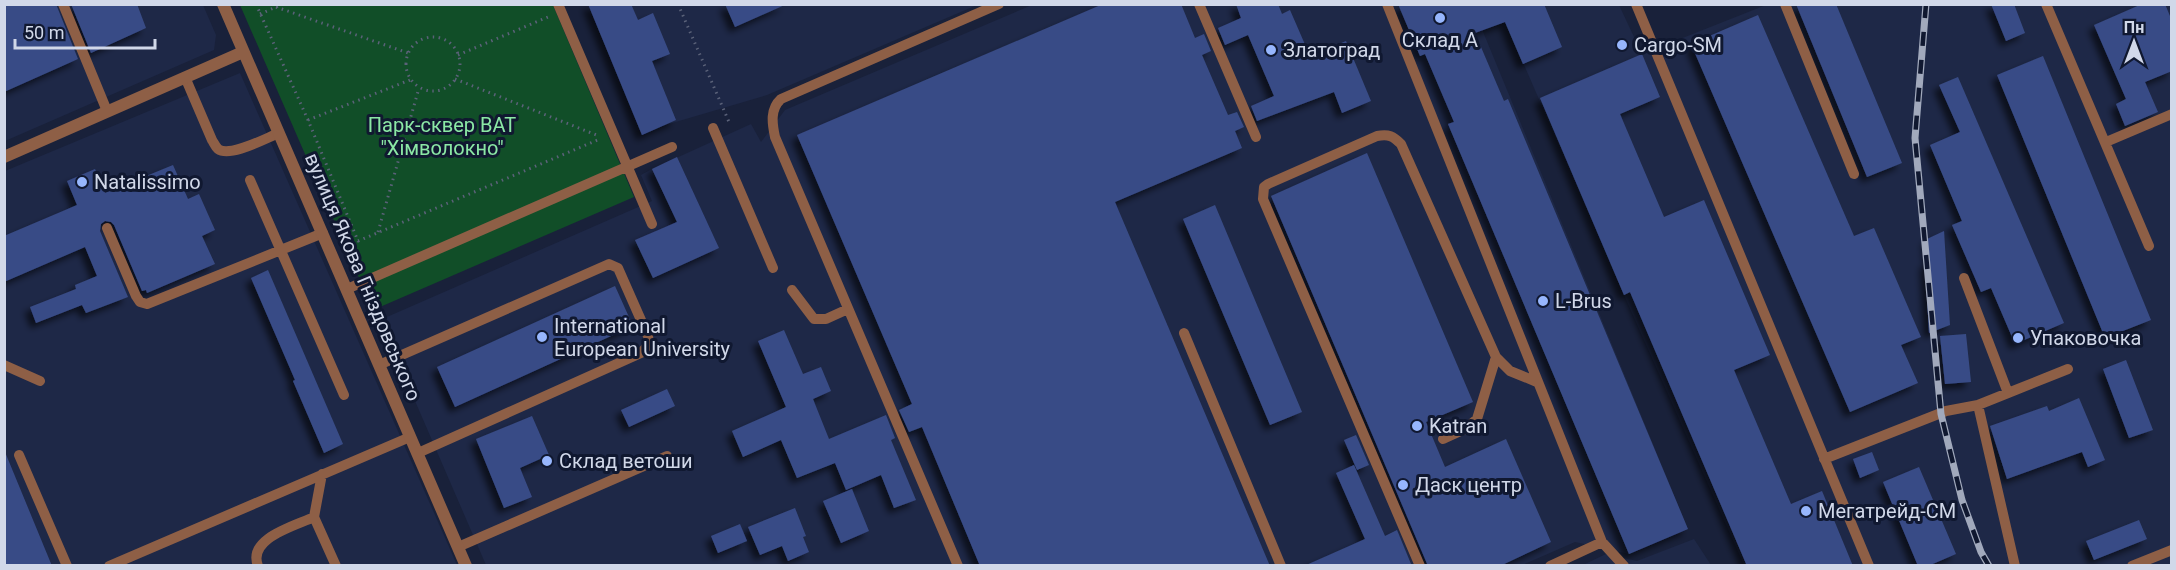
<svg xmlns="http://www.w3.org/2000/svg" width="2176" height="570" viewBox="0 0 2176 570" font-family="Roboto,sans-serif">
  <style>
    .built { fill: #1e2847 }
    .green { fill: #114e28 }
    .building { fill: #394c86; filter: url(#shadow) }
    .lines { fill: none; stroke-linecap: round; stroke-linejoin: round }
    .path { stroke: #5b6279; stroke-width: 3; stroke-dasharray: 1.5 4.5; stroke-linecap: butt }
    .lane { stroke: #8e5f46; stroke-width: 10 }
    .street { stroke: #8e5f46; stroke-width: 12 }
    .rail-casing { stroke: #a1a9bc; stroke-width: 7 }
    .rail { stroke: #101830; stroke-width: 4.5; stroke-dasharray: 14; stroke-linecap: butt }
    .poi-dot { fill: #97b6fd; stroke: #101830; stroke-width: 2 }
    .labels { text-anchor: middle; stroke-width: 6; stroke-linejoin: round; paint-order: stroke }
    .poi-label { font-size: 20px; fill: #d1d8e9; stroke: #101830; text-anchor: start }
    .park-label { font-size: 20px; fill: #8be8a5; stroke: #101830 }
    .street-label { font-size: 20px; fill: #d1d8e9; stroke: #101830 }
  </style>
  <defs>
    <filter id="shadow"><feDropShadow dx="-5.5" dy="5.5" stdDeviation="3" flood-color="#0009"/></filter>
  </defs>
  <rect width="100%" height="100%" fill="#19213a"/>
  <path class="built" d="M5 5H203L216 35 214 50 5 141Z
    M588 5H977L767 95 662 126 642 135Z
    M1032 5H1472L1688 529 1629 554 1575 542 1520 566 486 565 380 320 652 201 641 175 652 169 751 124 761 142 785 110Z
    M1498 5H1619L1642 54 1766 5H2171V565H1744L1624 295Z
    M240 73 457 565 5 566V171Z
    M1694 539 1711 565 1581 566 1606 554 1637 561Z"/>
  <path class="green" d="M240 5H553L634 197 373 310Z"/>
  <path class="building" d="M4 4H56L78 59 4 92Z
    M71 4H137L146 28 91 53Z
    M588 4H631L638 20 653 13 670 54 652 61 676 120 642 135Z
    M725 4H787L735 27Z
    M1103 4H1181L1195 38 1204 34 1211 51 1202 55 1228 115 1237 112 1244 127 1235 131 1242 148 1115 202 1270 566H980L922 427 909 432 899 410 912 404 797 135Z
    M1236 4H1278L1282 14 1290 10 1310 56 1346 41 1371 101 1342 113 1334 92 1257 121 1251 106 1274 96 1248 35 1225 45 1218 28 1241 18Z
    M1398 4H1544L1562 47 1523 64 1505 22 1475 33 1504 101 1508 99 1688 529 1629 554 1448 124 1454 122 1425 54 1420 56Z
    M1796 4H1836L1902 163 1867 177Z
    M1991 4H2014L2025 33 2006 41Z
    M2142 4H2165L2172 21V71L2145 82 2158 112 2125 126 2116 104 2126 99 2094 25Z
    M1758 15 1854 236 1874 228 1921 337 1901 345 1918 383 1850 412 1691 44Z
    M1642 54 1660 97 1620 114 1664 217 1704 200 1770 355 1734 370 1791 504 1822 491 1853 566H1747L1630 292 1624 295 1540 98Z
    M2043 56 2151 320 2105 338 1997 75Z
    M1958 77 2064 323 2015 344 1991 288 1981 292 1952 225 1962 221 1930 145 1960 132 1939 85Z
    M1367 153 1473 402 1426 422 1445 467 1506 439 1551 542 1500 566H1428L1271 196Z
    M677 157 719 248 653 278 635 240 677 222 652 169Z
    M173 165 188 199 199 194 215 230 202 236 215 264 147 293 146 290 142 291 114 225 111 222 105 221 101 224 100 231 128 297 86 313 82 305 36 323 30 307 76 289 75 285 97 276 85 247 4 282V236L77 205 67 181 95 169 105 193Z
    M1215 205 1302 412 1270 425 1183 219Z
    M1944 231 1950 325 1929 333 1925 263 1929 262 1927 239Z
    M268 270 343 444 324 453 293 381 295 380 251 278Z
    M615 286 633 326 455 407 437 367Z
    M784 330 803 374 821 367 831 391 813 399 829 439 886 415 895 438 891 440 916 500 894 508 881 475 846 490 835 463 797 478 781 440 743 457 732 431 786 407 758 341Z
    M1966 334 1971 382 1945 384 1940 336Z
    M2126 360 2153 430 2129 438 2103 369Z
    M667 389 675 406 629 427 621 410Z
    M2079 398 2105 460 2088 467 2082 452 2007 479 1990 426 2047 406 2049 411Z
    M532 416 549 455 520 468 532 497 504 508 476 439Z
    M1356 435 1369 465 1357 470 1344 440Z
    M4 452H5L52 566H4Z
    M1872 452 1879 470 1860 478 1853 459Z
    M1354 465 1385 536 1397 530 1411 564 1304 566 1365 539 1336 473Z
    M1919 467 1956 554 1928 566H1918L1883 482Z
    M852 489 869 531 841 543 823 501Z
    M795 508 806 536 803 537 809 552 788 561 782 546 760 555 748 527Z
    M2139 520 2147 539 2094 560 2086 541Z
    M740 524 747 541 718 553 711 536Z"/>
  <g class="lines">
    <path class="path" d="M256 4 308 120 358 241 600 139
      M678 4 729 122
      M276 7 408 53
      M260 14 283 4
      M406 64a27 27 0 1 1 54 0a27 27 0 1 1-54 0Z
      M458 55 548 17
      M455 79 599 136
      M308 120 410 80
      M378 232 419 88"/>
    <path class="lane" d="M63 4 107 111
      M558 4 652 224
      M1199 4 1256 137
      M1387 4 1602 542 1624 566
      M1636 4 1869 566
      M1785 4 1854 174
      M2046 4 2149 246
      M185 77 212 140C214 143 215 146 218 149 230 158 266 138 279 133
      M713 128 773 268
      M2106 142 2172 114
      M250 180 344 395
      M107 228 136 296 140 302 147 304 323 233
      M347 289 672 147
      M792 290 814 319H826L848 309
      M1184 333 1281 566
      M4 365 40 381
      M379 365 609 264 618 268 648 336 649 344 641 353 418 453
      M2008 393 2068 369
      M1978 405 2015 566
      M1443 439 1465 429 1477 419 1496 357
      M19 455 67 566
      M1824 459 1946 411 1978 405 2008 393 1964 278
      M322 474 314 517 336 566
      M458 547 667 456
      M109 566 410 437
      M258 566C247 538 295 526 314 517
      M958 566 775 137C772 123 770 109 781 99L999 4
      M1420 566 1263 199 1264 187 1268 184 1377 136C1389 134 1393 136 1401 144L1496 357 1510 371 1537 382
      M1550 566 1602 542
      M2132 566 2172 550"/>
    <path class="street" d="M223 4 466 566
      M4 157 243 52"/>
    <g class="rail-casing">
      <path id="rail" d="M1926 4 1915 138 1941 414 1962 500 1981 552 1989 566"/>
    </g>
    <use href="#rail" class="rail"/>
  </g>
  <g class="poi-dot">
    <circle cx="1440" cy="18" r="6"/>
    <circle cx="1622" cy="45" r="6"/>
    <circle cx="1271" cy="50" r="6"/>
    <circle cx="82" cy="182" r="6"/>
    <circle cx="1543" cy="301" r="6"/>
    <circle cx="542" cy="337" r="6"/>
    <circle cx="2018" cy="338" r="6"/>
    <circle cx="1417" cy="426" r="6"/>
    <circle cx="547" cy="461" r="6"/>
    <circle cx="1403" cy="485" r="6"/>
    <circle cx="1806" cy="511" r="6"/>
  </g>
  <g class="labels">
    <g class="poi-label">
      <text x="1440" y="47" text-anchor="middle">Склад A</text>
      <text x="1634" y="52">Cargo-SM</text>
      <text x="1283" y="57">Златоград</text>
      <text x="94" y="189">Natalissimo</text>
      <text x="1555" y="308">L-Brus</text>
      <text x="554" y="333">International<tspan x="554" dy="23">European University</tspan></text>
      <text x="2030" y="345">Упаковочка</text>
      <text x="1429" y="433">Katran</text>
      <text x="559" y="468">Склад ветоши</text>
      <text x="1415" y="492">Даск центр</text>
      <text x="1818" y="518">Мегатрейд-СМ</text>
    </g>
    <g class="park-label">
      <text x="442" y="132">Парк-сквер ВАТ<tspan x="442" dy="23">"Хімволокно"</tspan></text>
    </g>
    <g class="street-label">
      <text transform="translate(363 277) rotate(67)" y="7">вулиця Якова Гніздовського</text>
    </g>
  </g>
  <rect width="2176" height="570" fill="none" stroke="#d1d8e9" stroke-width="12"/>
  <g transform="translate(2134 42)" stroke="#101830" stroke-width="4.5" paint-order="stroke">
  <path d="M0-4.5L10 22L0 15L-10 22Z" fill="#d1d8e9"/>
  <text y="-9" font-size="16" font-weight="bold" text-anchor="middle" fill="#d1d8e9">Пн</text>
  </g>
  <path d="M15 39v9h140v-9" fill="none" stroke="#d1d8e9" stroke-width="3"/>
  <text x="24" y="39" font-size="18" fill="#d1d8e9" stroke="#101830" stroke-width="4.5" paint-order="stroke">50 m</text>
</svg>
